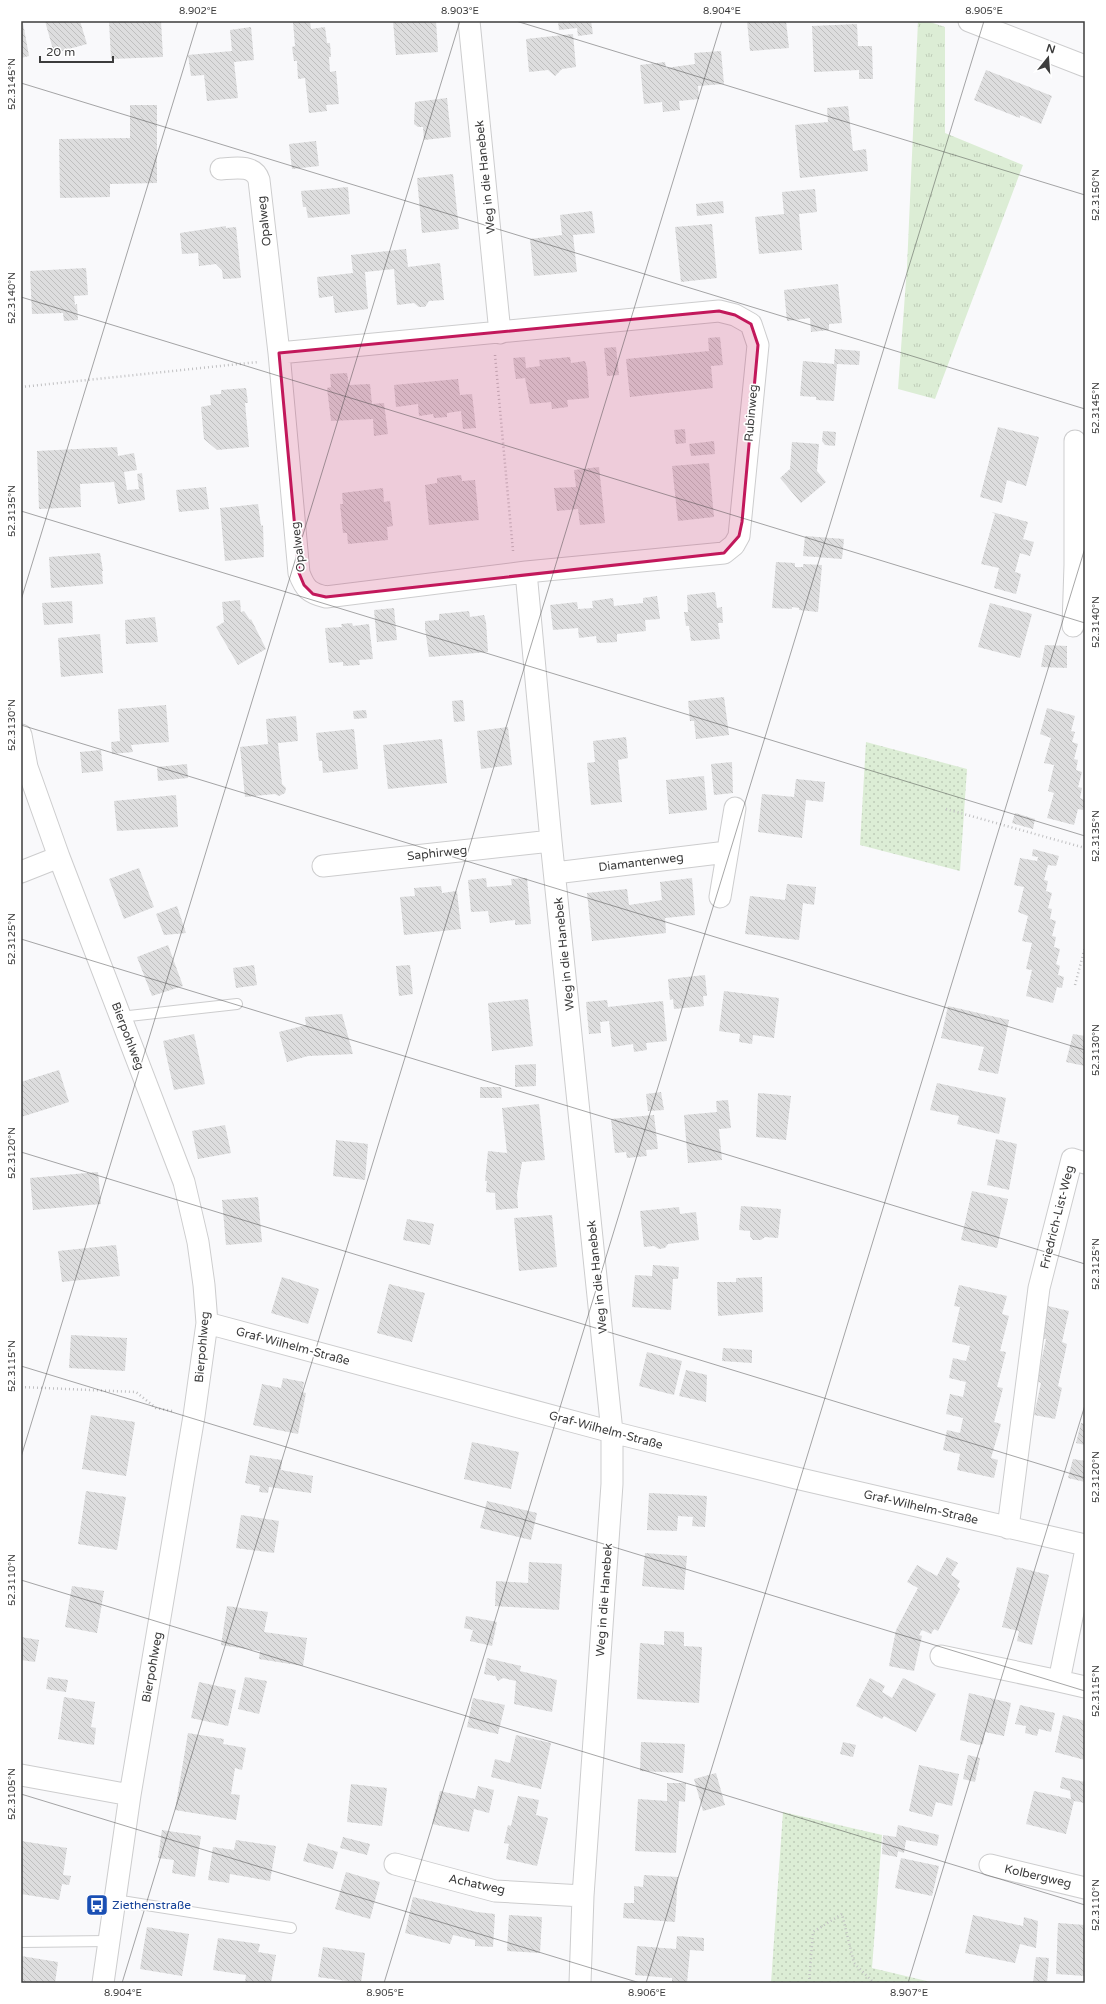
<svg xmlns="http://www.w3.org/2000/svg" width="1106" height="2004" viewBox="0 0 1106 2004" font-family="'Varela Round',sans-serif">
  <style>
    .grass { fill: url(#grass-tufts) }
    .park { fill: url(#park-dots) }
    .building { fill: url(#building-back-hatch) }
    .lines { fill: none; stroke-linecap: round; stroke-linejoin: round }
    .service-casing { stroke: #cdcdce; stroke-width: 12 }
    .minor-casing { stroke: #cdcdce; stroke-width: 23 }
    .path { stroke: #c0c0c2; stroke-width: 2.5; stroke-dasharray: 1 3; stroke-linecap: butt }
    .service { stroke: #fff; stroke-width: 10 }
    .minor { stroke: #fff; stroke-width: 21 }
    .marked { fill: #c2185b; fill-opacity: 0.2; stroke: #c2185b; stroke-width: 3; stroke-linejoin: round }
    .ticks { fill: none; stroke: #3c3c3c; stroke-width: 1; stroke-opacity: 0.45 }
    .labels { text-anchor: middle; stroke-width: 3.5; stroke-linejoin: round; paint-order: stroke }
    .street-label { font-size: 12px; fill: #3c3c3c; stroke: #fff }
    .transit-label { font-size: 12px; fill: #164399; stroke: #fff; text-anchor: start }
    .neatline { fill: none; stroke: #3c3c3c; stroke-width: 1.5 }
    .ticks-label { font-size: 10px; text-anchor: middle; fill: #3c3c3c }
  </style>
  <defs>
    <pattern id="grass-tufts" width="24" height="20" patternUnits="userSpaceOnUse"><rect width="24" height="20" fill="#dcedd5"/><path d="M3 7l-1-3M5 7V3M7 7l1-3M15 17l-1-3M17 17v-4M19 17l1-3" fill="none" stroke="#beccb8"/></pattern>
    <pattern id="park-dots" width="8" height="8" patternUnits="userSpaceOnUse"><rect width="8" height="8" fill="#dcedd5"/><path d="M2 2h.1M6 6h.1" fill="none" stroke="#beccb8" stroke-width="1.8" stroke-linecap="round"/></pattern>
    <pattern id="building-back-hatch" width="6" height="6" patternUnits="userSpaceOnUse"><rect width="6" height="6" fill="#ddddde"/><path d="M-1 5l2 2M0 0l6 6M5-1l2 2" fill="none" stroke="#bfbfbf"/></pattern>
  </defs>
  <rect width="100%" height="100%" fill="#f9f9fb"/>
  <path class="grass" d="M918 21H927L945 27V133L1023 165 935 399 898 389 907 267Z"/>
  <path class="park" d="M866 742 967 769 960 871 860 845Z
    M783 1812 882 1835 872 1968 935 1983H771Z"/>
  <path class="building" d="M45 21H80L87 44 54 53Z
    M109 21H161L163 57 111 59Z
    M310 21 311 29 325 27 327 43H330L331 57H329L330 72 336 71 339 104 326 105 327 111 309 113 305 78 298 79 297 61H294L292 47 295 46 293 22Z
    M393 21H436L438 52 396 55Z
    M558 21H591L593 34 578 36 577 28 559 30Z
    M747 21H786L789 48 750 51Z
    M23 23 29 56 21 58V24Z
    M857 24 858 46H872L873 79H859V70L814 72 812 26Z
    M251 27 254 60 234 62 238 98 207 101 204 75 191 76 188 55 232 51 230 30Z
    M573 34 576 67 562 69 555 76 548 70 529 72 526 39Z
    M721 51 724 84 698 86 699 99 679 101 680 110 663 112 662 102 644 104 640 65 665 62 666 68 695 64 694 53Z
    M986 70 1052 96 1041 124 1020 115V118L974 100Z
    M447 98 451 137 424 140 423 127H418L414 124 415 102Z
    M130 105H157V183L110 184V197L60 198 59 139 130 138Z
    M848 106 853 151 866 149 868 171 800 178 795 125 828 122 827 108Z
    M316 141 319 166 292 169 289 144Z
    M453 174 459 229 422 233 417 178Z
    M348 187 350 214 308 218 306 207H303L301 191Z
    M815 189 817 212 799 214 802 250 759 254 755 217 784 214 782 192Z
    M723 201 724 213 697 216 696 204Z
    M592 211 595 233 573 235 577 272 534 276 530 239 562 235 560 215Z
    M712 224 717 278 681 282 675 227Z
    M226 226V228L236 227 241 278 223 279 222 270 216 264 199 266 198 253 182 254 180 233Z
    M406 249 408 267 440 263 444 300 429 301 425 307H419L414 303 397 305 394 269 365 272 368 309 335 313 333 296 319 298 317 277 353 273 351 255Z
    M86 268 88 295 74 296 75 305 77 304 78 320 64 321 63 313 32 314 30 271Z
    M838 284 842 323 829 324V330L811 332 810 318 787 321 784 290Z
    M720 337 723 365 711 366 713 388 630 397 626 359 709 351 708 338Z
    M616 347 619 375 607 376 604 348Z
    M835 349 860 351 859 365 837 364 834 401 816 400V397L800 396 803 361 834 364Z
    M525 357 526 368 540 366 539 360 570 357 571 363 585 361 587 368 589 398 567 400 568 407 552 409 551 402 530 404 525 378 516 379 515 373 513 358Z
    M347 373 349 385 370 384 372 404 384 403 388 434 374 436 373 419 331 421 327 388 331 387 330 374Z
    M458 379 460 395 472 394 476 428 463 429 461 411 447 413V417L434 418 433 414 419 416 418 404 396 407 394 385Z
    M246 388 248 403H245L249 447 217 450 204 439 201 407 211 405 210 395 221 394V390Z
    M998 427 1039 437 1026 486 1007 480 1002 503 980 497Z
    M685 429 686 443 676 444 674 430Z
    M823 431 836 432 835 446 825 445 822 441Z
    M714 441 715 454 691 456 689 444Z
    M792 442 819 444 817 471 826 482 801 503 780 478 790 469Z
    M117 447 118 456 134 453 137 470 124 472 127 490 139 489 137 474 142 473 145 500 118 504 114 482 80 484 81 507 39 509 37 451Z
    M709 463 714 517 678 521 672 466Z
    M599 467 605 523 580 525 578 509 557 511 554 488 576 487 574 470Z
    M461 475 462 481 475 480 479 520 429 525 425 485 437 483V478Z
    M206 487 209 509 179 512 176 490Z
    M383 488 384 502 390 501 393 526 387 527 388 540 348 544 347 533H343L340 504H343L342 493Z
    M258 504 261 526 263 525 264 557 225 561 220 508Z
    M992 512 1028 522 1023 539 1034 542 1030 556 1020 553 1015 572 1021 574 1016 594 994 588 999 568 981 564 995 514Z
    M805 536 844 539 842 559 803 556Z
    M100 553 103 571H102L103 584 51 588 49 557Z
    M776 562 795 563V567H803V564L822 565 818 612 799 610V608L792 607V609L772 608Z
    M715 592 717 608 722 607 723 623H718L720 639 691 641 689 626H686L684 612H688L687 595Z
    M657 596 660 619 645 620 646 631 617 634V642L597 643 596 636 579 638 578 628 553 630 550 605 577 602 578 609 593 608 592 601 613 598 614 606 643 603V598Z
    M240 600 241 612 244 611 250 620 251 619 266 649 238 665 216 627 224 622 222 602Z
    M72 601 73 623 44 625 42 603Z
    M990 603 1032 614 1020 658 978 647Z
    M394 608 397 640 377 642 374 610Z
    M469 611 470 617 484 615 486 622 488 652 429 657 425 628V621L439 620V614Z
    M155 617 158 642 126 644 125 620Z
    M352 623 353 626 369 624 373 659 359 660 360 665 343 666V662L329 663 325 628 342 627 341 624Z
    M100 634 103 673 61 677 58 638Z
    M1045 645 1067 646V668L1041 667Z
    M724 697 729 735 696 739 694 721H690L688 701Z
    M463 700 465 721 454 722 452 701Z
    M166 705 169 742 131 745 133 752 112 754 111 742 120 741 118 709Z
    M1047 708 1075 716 1071 731 1075 732 1072 742 1078 744 1074 759 1078 760 1076 770 1082 772 1078 787 1082 788 1080 798 1085 800V802L1083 810 1078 809 1074 825 1047 818 1054 793 1048 791 1054 765 1044 763 1051 738 1040 734Z
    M366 710 367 718 354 719 353 711Z
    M296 716 298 741 278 743 282 784 286 788 285 793 279 796 275 794 245 797 240 747 268 744 266 719Z
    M508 727 512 765 481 769 477 731Z
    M354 729 358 769 323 773 322 761H319L316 733Z
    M626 737 628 758 618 760 622 802 591 805 587 763 595 762 593 741Z
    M442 739 447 783 388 789 383 745Z
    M101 750 103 771 82 773 80 752Z
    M732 762 733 793 714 795 711 764Z
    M187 764 188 778 158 781 157 767Z
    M704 776 707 810 669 814 666 780Z
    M796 779 825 782 823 802 806 800 802 838 758 832 762 794 794 797Z
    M176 795 178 827 117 831 114 801Z
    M1015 813 1035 819 1033 829 1012 823Z
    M1033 849 1059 856 1056 866 1048 865 1044 880 1048 881 1046 891 1052 893 1048 908 1052 909 1050 919 1056 921 1052 936 1056 937 1054 947 1060 949 1056 964 1060 966 1058 975 1064 977 1062 988 1057 987 1053 1003 1026 996 1032 970 1026 969 1032 943 1022 941 1028 916 1018 912 1024 887 1014 885 1020 858 1037 861 1038 857 1032 856Z
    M139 868 154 907 124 919 109 879Z
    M486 878 487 887 512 885 511 879 527 878 531 924 515 925V920L490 923 488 911 471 912 468 880Z
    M692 878 695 915 665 918 666 933 592 941 587 893 627 889 629 905 662 900 660 882Z
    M787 884 816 887 814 905 803 903 799 940 745 934 750 896 785 900Z
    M441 886 442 893 457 891 461 929 404 935 400 897 415 896 414 888Z
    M177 906 186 933 164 935 156 914Z
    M168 945 183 986 152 996 137 957Z
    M254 965 257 985 236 988 233 968Z
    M410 965 413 994 399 996 396 966Z
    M705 975 707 996H703L704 1006 674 1009 673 999 670 1000 668 979Z
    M724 991 779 998 774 1038 753 1035 752 1044 739 1042 740 1034 719 1031Z
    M528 999 533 1046 492 1051 488 1003Z
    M607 1000 608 1007 663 1001 667 1041 646 1043 647 1050 640 1051 634 1052 633 1044 612 1047 609 1021 600 1022 601 1033 589 1034 586 1002Z
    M948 1006 1009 1020 998 1074 978 1070 984 1047 941 1038Z
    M342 1014 353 1054 308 1056 287 1062 279 1032 306 1025 305 1017Z
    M194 1034 205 1084 174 1090 163 1041Z
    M1073 1034 1085 1036V1066L1066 1062Z
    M536 1064V1086L515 1087V1065Z
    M59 1070 69 1102 21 1117V1082Z
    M937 1083 1006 1098 999 1134 957 1124 959 1116 930 1110Z
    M480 1087H501L502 1098H480Z
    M661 1092 664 1110 648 1111 646 1094Z
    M758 1093 791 1096 786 1140 756 1137Z
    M728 1100 731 1128 719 1129 722 1160 688 1163 684 1115 717 1112 716 1101Z
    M539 1104 545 1160 522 1162 517 1194 518 1208 496 1210 495 1193 486 1192 487 1181H485L488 1151 507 1153 502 1108Z
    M654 1115 658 1149 646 1150 647 1156 627 1158 626 1152 615 1153 611 1119Z
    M225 1125 231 1153 198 1159 192 1131Z
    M996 1139 1017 1144 1009 1190 987 1185Z
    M336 1140 368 1144 365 1180 333 1176Z
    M98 1172 101 1204 33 1210 30 1178Z
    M972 1191 1008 1199 997 1248 961 1240Z
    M258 1197 262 1242 226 1245 222 1200Z
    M741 1206 781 1209 778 1238 765 1237 761 1240H753L750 1236V1231L739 1230Z
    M679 1207 680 1214 696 1212 699 1240 668 1244 665 1248 659 1249 654 1246 644 1247 640 1211Z
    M552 1215 557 1267 519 1271 514 1218Z
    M407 1219 434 1224 430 1245 403 1240Z
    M116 1245 120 1276 62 1282 58 1251Z
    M653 1265 679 1267 678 1279H673L671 1310 632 1307 635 1275 652 1276Z
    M282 1277 319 1289 308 1324 271 1313Z
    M762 1277 763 1312 718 1316 717 1282H736V1278Z
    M389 1284 425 1293 412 1342 377 1333Z
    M959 1285 1007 1296 1002 1314 1009 1316 1000 1351 1006 1352 997 1387 1003 1388 994 1422 1001 1424 991 1458 998 1460 994 1478 957 1470 960 1454 943 1450 947 1430 960 1433 963 1418 946 1414 950 1394 963 1397 966 1382 949 1378 953 1358 966 1361 970 1346 952 1342 960 1307 954 1306Z
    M1048 1306 1069 1311 1062 1342 1067 1344 1058 1386 1062 1388 1055 1419 1034 1415 1041 1383 1037 1381 1046 1339 1041 1338Z
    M71 1335 127 1338 125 1371 69 1368Z
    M723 1348 752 1350V1363L722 1361Z
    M647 1352 682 1361 674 1395 639 1386Z
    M686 1370 707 1375 706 1402 679 1396Z
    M283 1378 304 1382 302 1392 306 1393 298 1434 253 1425 262 1384 281 1388Z
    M91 1415 135 1422 126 1476 82 1469Z
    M1081 1423 1085 1424V1445L1076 1443Z
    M472 1442 519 1452 511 1489 464 1479Z
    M250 1455 282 1460 281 1470 313 1476 311 1493 269 1487 268 1493 259 1492 260 1486 245 1483Z
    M1073 1459 1085 1461V1482L1068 1478Z
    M86 1491 126 1497 117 1550 78 1544Z
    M649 1493 707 1496 705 1527 692 1526 693 1517 678 1516 677 1531 647 1530Z
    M487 1501 537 1513 531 1540 480 1528Z
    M241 1515 279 1521 274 1553 236 1548Z
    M645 1553 687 1556 684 1590 642 1586Z
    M947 1557 958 1563 951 1575 960 1581 957 1586 960 1589 938 1631 934 1629 931 1634 922 1630 919 1635 922 1636 914 1671 889 1666 896 1630 918 1588 907 1582 917 1565 937 1576Z
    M529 1562 562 1564 559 1610 495 1606 496 1581 528 1583Z
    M1017 1567 1049 1575 1032 1645 1017 1641 1019 1631 1002 1627Z
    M72 1586 104 1591 97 1633 65 1627Z
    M227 1606 268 1612 264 1632 307 1638 303 1666 259 1659 260 1651 221 1645Z
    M466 1616 497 1622 492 1646 470 1641 473 1630 464 1628Z
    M664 1631 684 1632V1646L702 1647 699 1703 637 1699 640 1643 664 1645Z
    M21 1637 39 1640 35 1662 21 1660Z
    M487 1658 521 1666 520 1671 557 1680 552 1712 514 1704 516 1681 503 1678 498 1681 495 1676 484 1674Z
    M48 1677 68 1680 66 1692 46 1689Z
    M245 1677 267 1681 259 1714 238 1709Z
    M870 1678 885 1686 882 1692 892 1698 903 1678 936 1694 916 1732 884 1716 882 1719 856 1706Z
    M199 1682 236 1690 228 1726 191 1718Z
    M969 1693 1011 1703 1004 1736 985 1732 983 1744 979 1745 960 1740Z
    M64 1697 95 1702 91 1727 96 1728 94 1745 58 1739Z
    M473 1698 505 1705 498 1734 467 1727Z
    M1020 1705 1055 1713 1051 1732 1039 1729 1037 1736 1025 1733 1026 1726 1015 1724Z
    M1063 1715 1085 1721V1760L1055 1752Z
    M188 1733 224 1739 223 1744 246 1748 242 1770 235 1768 231 1794 240 1795 236 1820 175 1810Z
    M516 1735 551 1743 541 1789 491 1777 495 1759 510 1763Z
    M641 1742 685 1744 683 1773 640 1771Z
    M843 1742 856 1745 853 1757 840 1754Z
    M968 1755 980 1758 975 1782 963 1779Z
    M919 1765 959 1774 952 1806 936 1802 932 1817 909 1811Z
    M716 1773 725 1805 703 1811 694 1779Z
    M1062 1777 1085 1782V1803L1074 1801 1066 1834 1026 1824 1034 1791 1071 1799 1070 1791 1060 1788Z
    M667 1783H686L685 1802 679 1801 676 1853 635 1851 638 1799 667 1801Z
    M351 1784 387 1788 382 1826 347 1822Z
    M478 1786 494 1790 489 1813 474 1809 469 1832 432 1824 440 1791 475 1799Z
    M518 1796 539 1800 536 1815 548 1818 537 1866 506 1859 509 1844 504 1843 508 1825 511 1826Z
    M898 1825 939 1835 937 1846 906 1840 904 1853 898 1851 897 1857 882 1854 883 1835 896 1837Z
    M162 1830 201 1836 195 1877 172 1873 174 1860 158 1858Z
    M343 1837 370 1844 367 1855 340 1848Z
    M236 1840 276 1846 270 1881 230 1874 229 1883 208 1880 213 1847 234 1850Z
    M21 1841 67 1848 63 1875 71 1876 69 1885 62 1884 59 1900 21 1894Z
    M308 1843 338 1852 333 1869 303 1861Z
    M901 1858 939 1866 932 1896 895 1888Z
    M346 1872 380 1882 370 1919 335 1909Z
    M644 1875 678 1877 675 1922 623 1918 624 1903H634V1886L643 1887Z
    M413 1897 477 1912 495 1914 493 1947 475 1946V1940L453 1935 450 1944 405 1933Z
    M509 1915 542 1917 540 1953 507 1951Z
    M973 1915 1023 1926 1024 1917 1038 1921 1036 1948 1020 1944 1015 1963 965 1953Z
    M1058 1923 1085 1925V1976L1056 1974Z
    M147 1927 189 1934 182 1976 140 1969Z
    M677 1936 704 1938V1951L690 1950 687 1983H672V1978L635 1975 637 1946 676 1949Z
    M218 1938 260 1944 258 1952 276 1955 271 1983H245L246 1975 213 1970Z
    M323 1947 365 1953 361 1983 318 1977Z
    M21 1956 58 1962 55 1983H21Z
    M1036 1957 1049 1958 1047 1983H1033Z"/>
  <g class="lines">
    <g class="service-casing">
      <path id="service" d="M120 1017 237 1004
        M115 1900 291 1928
        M21 1942 109 1941"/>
    </g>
    <g class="minor-casing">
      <path id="minor" d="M469 21 500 333
        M969 21 1085 66
        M221 169C234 168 254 164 259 180L279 353 299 573C305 589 309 593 326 597L526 572 724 553 734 545 739 536 758 345 751 324 735 315 719 311 279 353
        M1075 441V565L1085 568
        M526 572 551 841 612 1432V1484L583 1896 580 1983
        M1073 626 1075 565
        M21 735 27 767 59 857 184 1182 198 1242 204 1285 207 1323 194 1416 130 1795 103 1983
        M323 866 551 841
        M21 872 59 857
        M555 873 727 852
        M720 897 735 808
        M207 1323 612 1432 796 1478 1085 1545
        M1008 1528 1039 1288 1072 1159 1085 1163
        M941 1656 1059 1681 1085 1554
        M1059 1681 1085 1687
        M21 1775 130 1795
        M395 1864 495 1891 583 1896
        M990 1865 1085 1888"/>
    </g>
    <path class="path" d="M495 355 513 551
      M21 387 258 362
      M946 809 1085 848
      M1075 985 1085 947
      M21 1387 136 1392 156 1408 172 1411
      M809 1983 813 1932 842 1914 854 1963 874 1983"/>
    <use href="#service" class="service"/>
    <use href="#minor" class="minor"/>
  </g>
  <path class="marked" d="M719 311 735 315 751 324 758 345 742 522 739 536 724 553 326 597 313 594 304 585 299 573 279 353Z"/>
  <path class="ticks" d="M516 21 1085 195M21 83 1085 409M21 297 1085 623M21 511 1085 836M21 600 198 21M21 725 1085 1050M21 939 1085 1264M21 1152 1085 1478M21 1366 1085 1691M21 1457 460 21M21 1580 1085 1905M21 1794 640 1983M122 1983 722 21M384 1983 984 21M646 1983 1085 548M908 1983 1085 1405"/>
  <defs>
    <g id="bus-square" transform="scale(1.15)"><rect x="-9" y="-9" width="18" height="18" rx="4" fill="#1a4fb4" stroke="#fff"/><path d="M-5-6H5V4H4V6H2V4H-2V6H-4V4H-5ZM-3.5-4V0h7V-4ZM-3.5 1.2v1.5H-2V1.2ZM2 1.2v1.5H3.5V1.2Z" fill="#fff"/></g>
  </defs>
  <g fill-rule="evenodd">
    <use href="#bus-square" x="97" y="1905"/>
  </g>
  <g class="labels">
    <g class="street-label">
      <text transform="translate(485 177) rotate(-96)" y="4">Weg in die Hanebek</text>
      <text transform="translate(264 221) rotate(-96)" y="4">Opalweg</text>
      <text transform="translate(751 413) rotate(-85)" y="4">Rubinweg</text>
      <text transform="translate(298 547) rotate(-97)" y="4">Opalweg</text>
      <text transform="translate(437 853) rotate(-6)" y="4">Saphirweg</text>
      <text transform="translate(641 862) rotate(-7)" y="4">Diamantenweg</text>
      <text transform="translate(564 954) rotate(-96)" y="4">Weg in die Hanebek</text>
      <text transform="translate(128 1036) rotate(69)" y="4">Bierpohlweg</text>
      <text transform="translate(1057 1217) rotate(-76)" y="4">Friedrich-List-Weg</text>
      <text transform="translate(597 1277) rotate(-96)" y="4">Weg in die Hanebek</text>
      <text transform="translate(293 1346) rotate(15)" y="4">Graf-Wilhelm-Straße</text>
      <text transform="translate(202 1347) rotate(-85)" y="4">Bierpohlweg</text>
      <text transform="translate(606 1430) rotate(15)" y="4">Graf-Wilhelm-Straße</text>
      <text transform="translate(921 1507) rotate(13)" y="4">Graf-Wilhelm-Straße</text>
      <text transform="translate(604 1600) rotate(-86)" y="4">Weg in die Hanebek</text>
      <text transform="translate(152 1667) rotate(-80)" y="4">Bierpohlweg</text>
      <text transform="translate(1038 1876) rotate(13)" y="4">Kolbergweg</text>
      <text transform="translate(477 1884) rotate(12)" y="4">Achatweg</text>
    </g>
    <g class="transit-label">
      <text x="112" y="1909">Ziethenstraße</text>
    </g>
  </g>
  <rect width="1106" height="2004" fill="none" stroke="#ffffff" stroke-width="44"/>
  <g transform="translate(1048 58) rotate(17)" stroke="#ffffff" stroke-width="3" paint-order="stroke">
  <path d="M0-3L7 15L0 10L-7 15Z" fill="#3c3c3c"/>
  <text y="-6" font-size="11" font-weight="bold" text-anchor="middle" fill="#3c3c3c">N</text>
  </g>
  <path d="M40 56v6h73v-6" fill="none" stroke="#3c3c3c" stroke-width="2"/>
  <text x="46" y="56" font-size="12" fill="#3c3c3c" stroke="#ffffff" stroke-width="3" paint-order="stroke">20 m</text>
  <rect x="22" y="22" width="1062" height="1960" class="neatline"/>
  <g class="ticks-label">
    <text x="198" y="14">8.902°E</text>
    <text x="460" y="14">8.903°E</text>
    <text x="722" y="14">8.904°E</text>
    <text x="984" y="14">8.905°E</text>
    <text transform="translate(11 84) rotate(-90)" y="4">52.3145°N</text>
    <text transform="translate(1095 195) rotate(-90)" y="4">52.3150°N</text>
    <text transform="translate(11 298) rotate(-90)" y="4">52.3140°N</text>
    <text transform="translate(1095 408) rotate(-90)" y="4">52.3145°N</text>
    <text transform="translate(11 511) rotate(-90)" y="4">52.3135°N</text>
    <text transform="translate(1095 622) rotate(-90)" y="4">52.3140°N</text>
    <text transform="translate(11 725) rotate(-90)" y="4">52.3130°N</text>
    <text transform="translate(1095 836) rotate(-90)" y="4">52.3135°N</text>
    <text transform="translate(11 939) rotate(-90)" y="4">52.3125°N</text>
    <text transform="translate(1095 1050) rotate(-90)" y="4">52.3130°N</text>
    <text transform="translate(11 1153) rotate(-90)" y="4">52.3120°N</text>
    <text transform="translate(1095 1264) rotate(-90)" y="4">52.3125°N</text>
    <text transform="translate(11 1366) rotate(-90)" y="4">52.3115°N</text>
    <text transform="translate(1095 1477) rotate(-90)" y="4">52.3120°N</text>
    <text transform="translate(11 1580) rotate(-90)" y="4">52.3110°N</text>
    <text transform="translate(1095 1691) rotate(-90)" y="4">52.3115°N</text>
    <text transform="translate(11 1794) rotate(-90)" y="4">52.3105°N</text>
    <text transform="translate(1095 1905) rotate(-90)" y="4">52.3110°N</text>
    <text x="123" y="1996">8.904°E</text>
    <text x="385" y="1996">8.905°E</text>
    <text x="647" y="1996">8.906°E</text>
    <text x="909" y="1996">8.907°E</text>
  </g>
</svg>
